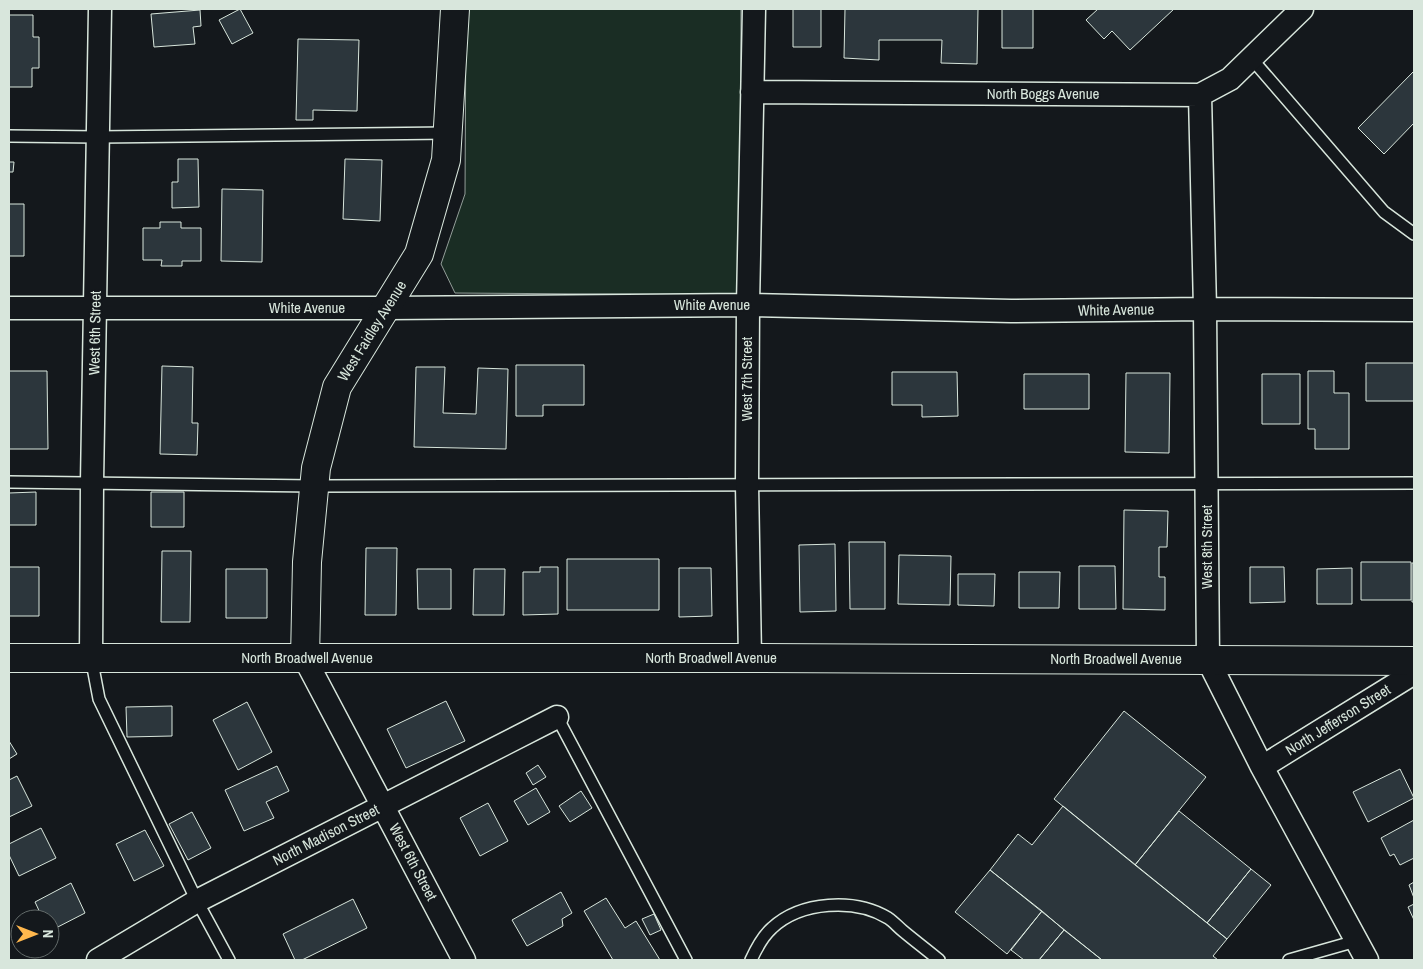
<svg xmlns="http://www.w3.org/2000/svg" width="1423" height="969" viewBox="0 0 1423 969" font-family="'Archivo Narrow',sans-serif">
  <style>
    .green { fill: #1a2d24; stroke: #939e99 }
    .building { fill: #2c363c; stroke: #d8e6dc }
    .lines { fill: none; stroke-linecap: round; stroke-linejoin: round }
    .service-casing { stroke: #d8e6dc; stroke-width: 14 }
    .minor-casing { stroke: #d8e6dc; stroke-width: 25 }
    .tertiary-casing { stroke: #d8e6dc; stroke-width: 30 }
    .secondary-casing { stroke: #d8e6dc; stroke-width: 30 }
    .service { stroke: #14181c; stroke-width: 11 }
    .minor { stroke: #14181c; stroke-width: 22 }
    .tertiary { stroke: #14181c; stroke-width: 28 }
    .secondary { stroke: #14181c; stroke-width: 28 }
    .labels { text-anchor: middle; stroke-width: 4; stroke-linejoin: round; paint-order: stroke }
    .street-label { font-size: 15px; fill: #d8e6dc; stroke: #14181c }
  </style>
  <rect width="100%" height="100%" fill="#14181c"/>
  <path class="green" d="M466 9H741L740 295 455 293 441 264 465 194Z"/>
  <path class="building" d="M240 9 253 33 232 44 219 20Z
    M793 9H821V47H793Z
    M845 9H978L977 64 941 63 942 40H879V60L844 58Z
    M1002 9H1033V48H1002Z
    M1098 9H1174L1130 50 1112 31 1104 39 1086 20Z
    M200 10 201 26 193 27 195 44 154 47 151 14Z
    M9 15H33V37H39V68H32V87H9Z
    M298 39 359 40 357 111 313 110V120H296Z
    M1414 71V123L1384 154 1358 128Z
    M178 159H198L199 207 172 208V182H178Z
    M345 159 382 160 380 221 343 219Z
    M9 162H14L13 172H9Z
    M222 189 263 190 262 262 221 261Z
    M9 204H24V256H9Z
    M160 222H181V228H201V261H182V266H161L162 260H143V228H160Z
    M1366 363H1414V401H1366Z
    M516 365H584V405H543V416H516Z
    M162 366 193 367 192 423H198L197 455 160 454Z
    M416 367H445L443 413 476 414 478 368 508 369 506 449 414 447Z
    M9 371H47L48 449H9Z
    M1308 371H1334V393H1349V449H1315V429H1308Z
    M892 372H957L958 416 922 417V405H892Z
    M1126 373H1170L1169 453 1125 452Z
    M1024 374H1089V409H1024Z
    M1262 374H1300V424H1262Z
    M36 492V525H9V493Z
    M151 492H184V527H151Z
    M1124 510 1168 511 1167 547H1159V577H1165V610L1123 609Z
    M849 542H885V609H850Z
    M835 544 836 611 800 612 799 545Z
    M366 548H397L396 615H365Z
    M162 551H191L190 622H161Z
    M899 555 951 556 950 605 898 604Z
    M567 559H659V610H567Z
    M1361 562H1411V600H1361Z
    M1412 563H1414V602H1412Z
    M1079 566H1115L1116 609H1079Z
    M9 567H39V616H9Z
    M540 567H558V614L523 615V572H540Z
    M1250 567H1284L1285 602 1250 603Z
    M679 568H711L712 616 679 617Z
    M1352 568V604H1317V569Z
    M226 569H267V618H226Z
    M417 569H451V609H418Z
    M474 569H505L504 615H473Z
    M1019 572H1060L1059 608H1019Z
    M958 574H995L994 606 958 605Z
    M446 701 465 741 406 768 387 729Z
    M247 702 272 752 238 770 213 720Z
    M172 706V736L127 737 126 707Z
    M1124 711 1206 777 1135 865 1054 799Z
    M9 741 17 754 9 759Z
    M538 765 546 777 533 785 526 773Z
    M277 766 289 791 266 802 274 818 244 831 225 790Z
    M1400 769 1414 798 1368 822 1353 792Z
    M17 776 32 806 9 817V780Z
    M536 788 550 812 528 825 514 801Z
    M581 791 592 808 570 822 559 806Z
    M488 803 508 841 480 856 460 818Z
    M1063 806 1227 939 1213 956 1218 960H1102L990 870 1018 834 1032 845Z
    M1179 811 1251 869 1207 923 1135 865Z
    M192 812 211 848 188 860 169 824Z
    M1414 820V858L1400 865 1394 854 1390 856 1381 838Z
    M41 828 56 858 19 876 9 855V844Z
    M145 830 164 866 134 881 116 844Z
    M1251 869 1271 885 1227 939 1207 923Z
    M990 870 1042 911 1007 954 955 912Z
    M1414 882V898L1409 885Z
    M71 883 85 913 50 931V919H43L35 902Z
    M561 892 572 913 562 919 563 926 527 946 512 920Z
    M606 898 625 928 636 921 660 960H613L584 911Z
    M353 899 367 928 302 960H295L283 934Z
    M1414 904V920L1408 907Z
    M1042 911 1064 930 1039 960H1024L1011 950Z
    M654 914 661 930 650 935 642 919Z
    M1064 930 1102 960H1039Z"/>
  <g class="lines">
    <g class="service-casing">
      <path id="service" d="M1251 58 1384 212 1414 234
        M9 136 98 137 448 133
        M9 482 314 486 1414 483
        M91 657 99 699 197 901 229 960
        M557 717 686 960
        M751 960C756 949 763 936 772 928 801 901 855 898 888 918 894 922 898 927 903 931 915 941 927 950 939 960
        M1289 960 1356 941"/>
    </g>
    <g class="minor-casing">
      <path id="minor" d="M752 92 1200 95 1230 79 1302 9
        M1200 95 1205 309 1208 660 1262 767 1367 960
        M9 308H386L748 305 1011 311 1205 309 1414 310
        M91 657 92 483 100 9
        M750 658 747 484 748 305 754 9
        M305 659 464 960
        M1262 767 1414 673
        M98 960 197 901 557 717"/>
    </g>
    <g class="tertiary-casing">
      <path id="tertiary" d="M305 659 307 562 316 468 337 387 419 254 446 160 455 9"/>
    </g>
    <g class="secondary-casing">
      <path id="secondary" d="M9 658H750L1414 661"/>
    </g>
    <use href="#service" class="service"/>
    <use href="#minor" class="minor"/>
    <use href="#tertiary" class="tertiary"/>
    <use href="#secondary" class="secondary"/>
  </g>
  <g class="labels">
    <g class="street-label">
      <text x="1043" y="99">North Boggs Avenue</text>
      <text x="712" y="310">White Avenue</text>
      <text x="307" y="313">White Avenue</text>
      <text transform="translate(1116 310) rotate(-1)" y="5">White Avenue</text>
      <text transform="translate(372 331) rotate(-58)" y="5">West Faidley Avenue</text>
      <text transform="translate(95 333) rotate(-89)" y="5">West 6th Street</text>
      <text transform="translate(747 379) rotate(-90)" y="5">West 7th Street</text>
      <text transform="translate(1207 547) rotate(-90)" y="5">West 8th Street</text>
      <text x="307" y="663">North Broadwell Avenue</text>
      <text x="711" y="663">North Broadwell Avenue</text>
      <text x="1116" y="664">North Broadwell Avenue</text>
      <text transform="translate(1338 720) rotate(-32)" y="5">North Jefferson Street</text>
      <text transform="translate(326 835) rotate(-27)" y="5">North Madison Street</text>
      <text transform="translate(413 862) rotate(62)" y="5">West 6th Street</text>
    </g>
  </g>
  <rect width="1423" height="969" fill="none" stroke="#d8e6dc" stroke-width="20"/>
  <g transform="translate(35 934) rotate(90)"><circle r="24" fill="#14181c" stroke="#626a69"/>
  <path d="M0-4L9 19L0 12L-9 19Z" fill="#ffb74d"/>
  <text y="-8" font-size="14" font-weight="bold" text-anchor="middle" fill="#d8e6dc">N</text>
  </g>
</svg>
